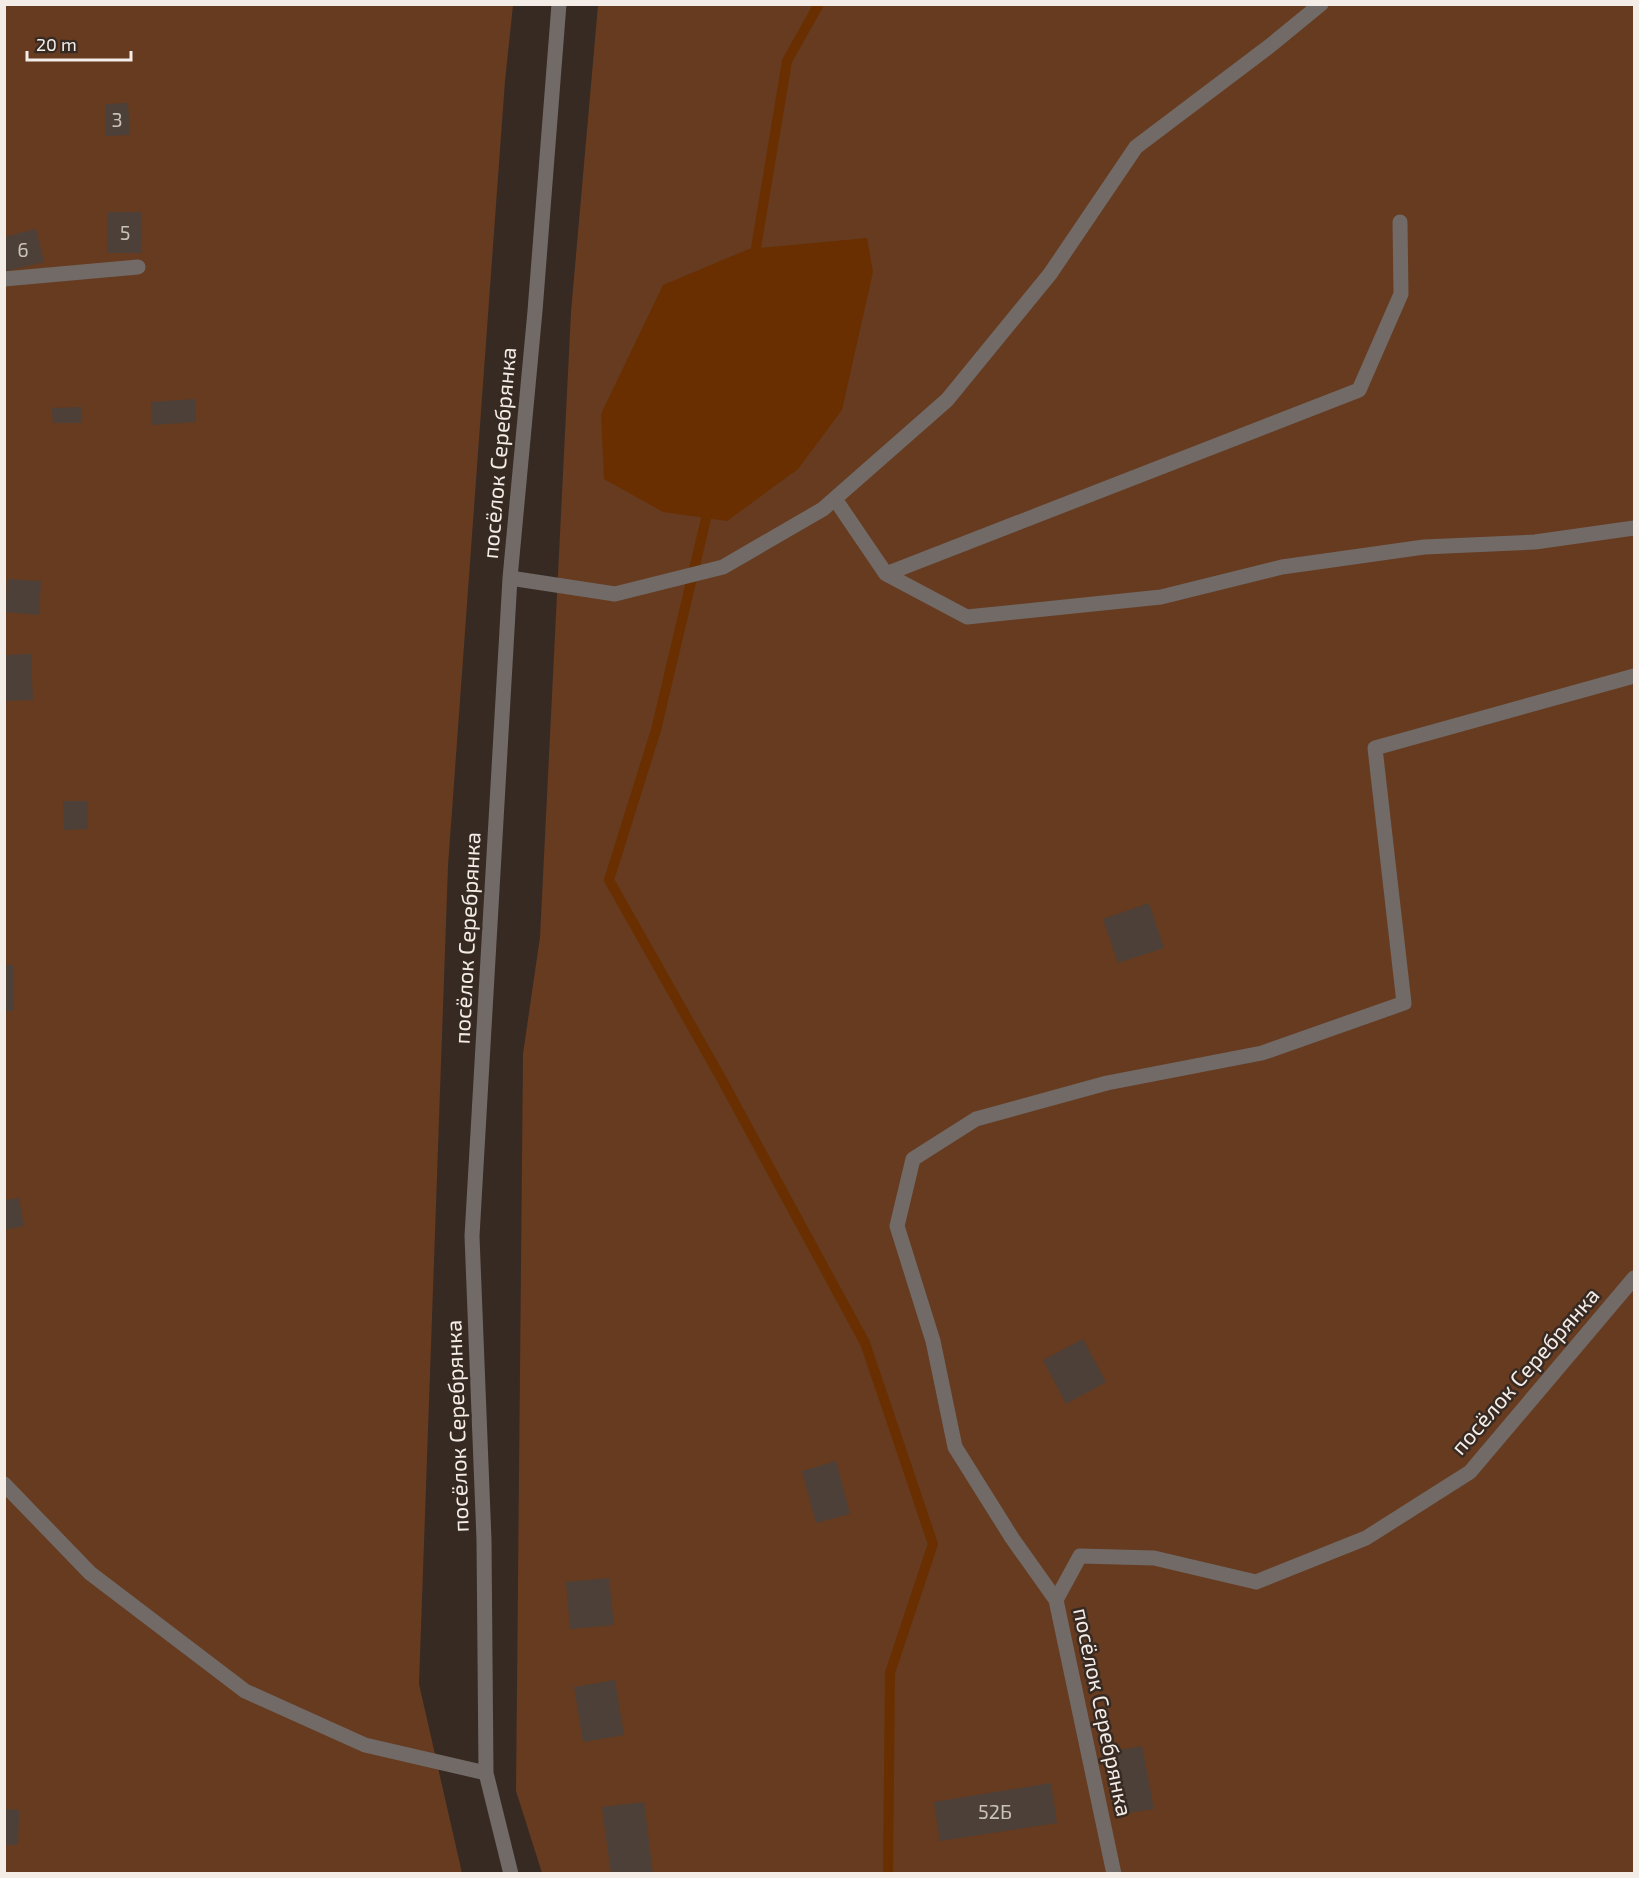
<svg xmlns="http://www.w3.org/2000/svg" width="1639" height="1878" viewBox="0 0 1639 1878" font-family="'Exo 2',sans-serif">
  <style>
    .green { fill: #663b20 }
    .water { fill: #692f00 }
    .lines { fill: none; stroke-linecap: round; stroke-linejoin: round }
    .stream { stroke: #692f00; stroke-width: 10 }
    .building { fill: #4c4038 }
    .service { stroke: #716a67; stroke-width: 15 }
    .labels { text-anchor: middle; stroke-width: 5; stroke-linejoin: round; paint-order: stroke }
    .number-label { font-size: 20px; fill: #cac1bb }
    .street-label { font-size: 22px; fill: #f4ece7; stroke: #362a23 }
  </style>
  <rect width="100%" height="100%" fill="#362a23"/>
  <path class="green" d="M5 5H513L505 81 448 866 419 1684 462 1873 5 1874Z
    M598 5H1634V1873H542L516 1791 523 1054 540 937 571 312Z"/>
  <path class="water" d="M867 238 873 272 842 410 798 469 727 521 663 512 604 479 601 414 663 285 749 249Z"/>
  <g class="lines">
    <path class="stream" d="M754 260 787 61 819 4
      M709 506 656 730 609 880 721 1078 865 1343 933 1544 890 1673 888 1874"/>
  </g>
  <path class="building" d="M128 103 130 135 106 136 105 104Z
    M108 212H142V253H107Z
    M36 229 44 262 6 271 4 237Z
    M195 399 196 422 152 425 151 402Z
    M82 407V423H53L52 408Z
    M7 579 41 581 39 615 5 612Z
    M31 654 33 700 4 701V655Z
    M63 801H87L88 829 64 830Z
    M1149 903 1164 948 1118 963 1103 919Z
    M4 965H13L14 1011H4Z
    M19 1198 24 1226 4 1230V1200Z
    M1083 1339 1106 1382 1066 1404 1043 1360Z
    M836 1461 850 1514 816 1523 802 1471Z
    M609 1578 614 1625 570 1629 566 1582Z
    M615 1680 624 1735 583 1742 574 1687Z
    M1142 1746 1154 1809 1121 1814 1109 1752Z
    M1051 1783 1057 1823 940 1841 934 1802Z
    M644 1802 653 1874H611L602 1807Z
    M4 1809 19 1810 18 1845H4Z"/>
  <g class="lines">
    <path class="service" d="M4 279 138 267
      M835 499 886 574 967 617 1161 597 1282 567 1424 547 1535 542 1634 528
      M886 574 1359 390 1401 294 1400 222
      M510 578 615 594 723 567 823 509 947 400 1050 274 1136 147 1271 45 1321 4
      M4 1484 90 1573 245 1691 365 1745 486 1773
      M1056 1600 1012 1538 955 1447 933 1341 897 1226 913 1159 976 1119 1107 1083 1262 1053 1404 1003 1375 748 1634 676
      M511 1874 486 1773 484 1540 472 1236 510 578 535 311 559 4
      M1114 1874 1056 1600 1080 1556 1154 1558 1256 1582 1366 1538 1470 1472 1634 1278"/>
  </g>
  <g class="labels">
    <g class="number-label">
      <text x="117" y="127">3</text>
      <text x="125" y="240">5</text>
      <text x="23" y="257">6</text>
      <text x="995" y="1819">52Б</text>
    </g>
    <g class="street-label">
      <text transform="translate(499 453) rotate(-85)" y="8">посёлок Серебрянка</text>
      <text transform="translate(467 938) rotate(-87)" y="8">посёлок Серебрянка</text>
      <text transform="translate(1525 1371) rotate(-49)" y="8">посёлок Серебрянка</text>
      <text transform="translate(457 1426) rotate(-92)" y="8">посёлок Серебрянка</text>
      <text transform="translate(1103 1712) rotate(78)" y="8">посёлок Серебрянка</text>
    </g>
  </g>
  <rect width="1639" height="1878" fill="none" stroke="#f4ece7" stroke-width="12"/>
  <path d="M27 51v9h104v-9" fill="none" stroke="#f4ece7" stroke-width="3"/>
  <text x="36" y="51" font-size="18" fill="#f4ece7" stroke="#362a23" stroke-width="4.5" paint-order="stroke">20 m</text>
</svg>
